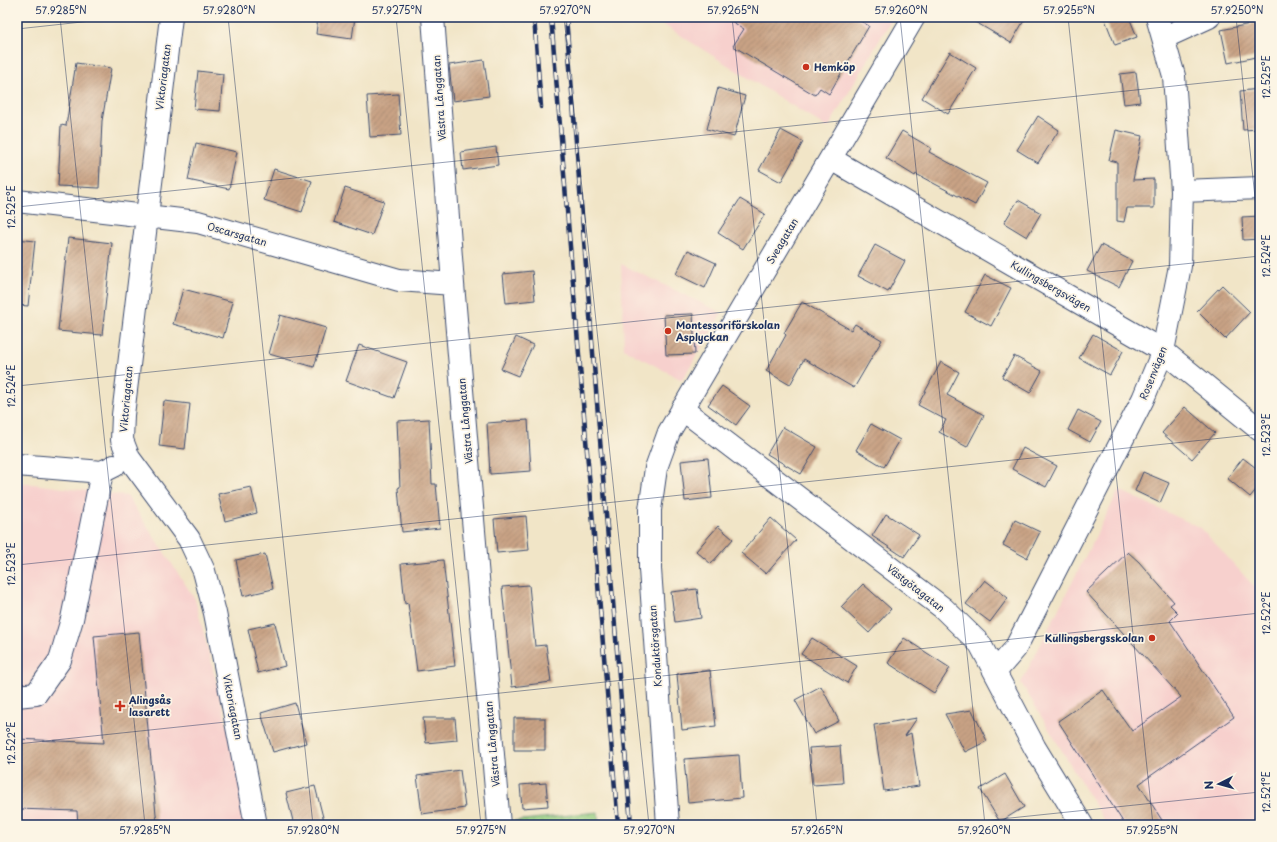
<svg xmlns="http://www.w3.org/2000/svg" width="1277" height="842" viewBox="0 0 1277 842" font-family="'Playpen Sans',sans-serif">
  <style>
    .built { fill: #f7d0cd }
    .park { fill: url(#park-dots); stroke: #587e70 }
    .building { fill: url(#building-hatch) }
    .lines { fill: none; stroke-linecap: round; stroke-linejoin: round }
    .minor-casing { stroke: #3b4a6e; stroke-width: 24 }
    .minor { stroke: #fff; stroke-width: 22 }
    .rail-casing { stroke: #1b2f5e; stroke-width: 4.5 }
    .rail { stroke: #fcf5e5; stroke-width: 3; stroke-dasharray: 9; stroke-linecap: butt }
    .ticks { fill: none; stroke: #1b2f5e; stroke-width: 1; stroke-opacity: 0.45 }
    .poi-dot { fill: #c8321e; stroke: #fcf5e5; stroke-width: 1.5 }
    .labels { text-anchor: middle; stroke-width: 3.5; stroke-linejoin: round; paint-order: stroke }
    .poi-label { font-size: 10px; font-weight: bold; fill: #1b2f5e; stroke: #fcf5e5; text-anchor: start }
    .street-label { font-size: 10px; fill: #1b2f5e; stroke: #fcf5e5 }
    .neatline { fill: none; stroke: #1b2f5e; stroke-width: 1.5 }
    .ticks-label { font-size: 10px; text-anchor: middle; fill: #1b2f5e }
  </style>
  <defs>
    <pattern id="park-dots" width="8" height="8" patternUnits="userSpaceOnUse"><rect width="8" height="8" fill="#96ce81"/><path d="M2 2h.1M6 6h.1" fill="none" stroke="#81b172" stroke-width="1.8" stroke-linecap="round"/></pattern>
    <pattern id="building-hatch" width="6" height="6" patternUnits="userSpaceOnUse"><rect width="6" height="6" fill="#c9a385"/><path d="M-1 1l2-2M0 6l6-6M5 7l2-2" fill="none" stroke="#a28570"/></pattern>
  </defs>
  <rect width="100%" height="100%" fill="#fcf5e5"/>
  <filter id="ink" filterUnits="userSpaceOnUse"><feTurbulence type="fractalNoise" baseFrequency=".025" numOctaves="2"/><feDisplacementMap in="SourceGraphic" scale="8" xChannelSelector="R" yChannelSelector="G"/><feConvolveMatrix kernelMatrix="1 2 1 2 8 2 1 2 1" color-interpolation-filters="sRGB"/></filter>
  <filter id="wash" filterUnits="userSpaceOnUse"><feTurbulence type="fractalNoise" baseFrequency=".012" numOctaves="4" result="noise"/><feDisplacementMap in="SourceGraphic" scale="16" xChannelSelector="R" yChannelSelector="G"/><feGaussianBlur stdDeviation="0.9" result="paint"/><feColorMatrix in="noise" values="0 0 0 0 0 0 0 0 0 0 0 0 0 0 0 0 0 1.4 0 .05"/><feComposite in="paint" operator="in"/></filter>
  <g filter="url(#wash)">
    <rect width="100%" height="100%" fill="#f1e5c7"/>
    <path class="built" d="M651 17H893L828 128Z
      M621 264 722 313 682 380 624 349Z
      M17 482 127 496 195 599 253 825H17Z
      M1119 490 1201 528 1260 593V816L1255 825H1107L1021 683Z"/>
    <path class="park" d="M598 812 599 825H513V821Z"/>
    <g id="blocks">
      <path class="building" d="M318 17H355L352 39 316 34Z
        M725 17H854L869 26 829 94 820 88 815 95 733 46 744 29Z
        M967 17H1026L1011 43Z
        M1104 17H1129L1137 37 1115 45Z
        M1260 22V56L1228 63 1221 30Z
        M950 52 976 68 948 114 922 98Z
        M484 60 489 96 453 101 449 65Z
        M76 63 111 68 102 121 99 188 58 186 61 125 66 126Z
        M198 71 223 74 220 111 194 109Z
        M1136 72 1140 102 1124 104 1120 74Z
        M718 88 745 96 734 137 707 129Z
        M1260 89V129L1243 130 1240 91Z
        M398 94 401 135 370 137 367 96Z
        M1038 116 1059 130 1038 163 1017 150Z
        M781 130 803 142 781 182 759 170Z
        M1116 130 1142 136 1133 180 1154 179V208H1127L1124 222 1117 221V162L1109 160Z
        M902 131 931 148 929 152 987 183 975 205 916 174 915 176 886 158Z
        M196 143 237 152 229 189 188 180Z
        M496 147 498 165 463 170 461 152Z
        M274 169 312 181 302 212 264 200Z
        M345 188 384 201 372 235 334 222Z
        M740 199 765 214 743 249 718 233Z
        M1018 200 1041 213 1027 237 1004 223Z
        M1260 216V239L1243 240 1242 217Z
        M68 238 112 243 102 335 58 331Z
        M17 239 35 241 28 306 17 305Z
        M875 245 905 261 888 292 858 276Z
        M1101 245 1132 261 1119 287 1087 271Z
        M688 250 716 263 705 288 676 274Z
        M532 271 535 300 506 303 503 274Z
        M985 275 1011 288 991 326 965 312Z
        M1222 285 1250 312 1225 339 1197 311Z
        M183 289 233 302 223 338 173 324Z
        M802 302 851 330 855 324 882 340 854 388 804 359 790 385 766 371 786 335 784 333Z
        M693 314 695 354 666 355 664 315Z
        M280 315 326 328 314 367 269 354Z
        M1093 334 1123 351 1110 375 1079 358Z
        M516 337 533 345 518 376 501 369Z
        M359 345 407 362 394 398 346 381Z
        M1014 356 1042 371 1030 393 1002 377Z
        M941 362 959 372 947 395 984 415 967 447 939 432 946 420 918 405Z
        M722 386 750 406 736 425 708 405Z
        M164 401 190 404 185 449 159 446Z
        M1185 407 1215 433 1192 459 1162 433Z
        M1078 410 1101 422 1090 442 1068 430Z
        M429 419 432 484H436L440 528 402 532 398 488 400 487 397 421Z
        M528 420 531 471 490 474 487 423Z
        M871 424 900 440 884 467 856 450Z
        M783 427 817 447 801 474 767 454Z
        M1023 448 1057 466 1046 487 1012 469Z
        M708 458 712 498 685 501 681 461Z
        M1243 458 1260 471V485L1250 497 1227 478Z
        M1143 472 1169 483 1160 503 1135 491Z
        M251 487 257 513 225 521 218 494Z
        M886 514 919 535 904 557 872 536Z
        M526 516 529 550 497 553 494 519Z
        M771 518 796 540 766 574 741 553Z
        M1015 520 1040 532 1027 558 1003 545Z
        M718 526 733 539 711 564 696 551Z
        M1128 552 1139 562 1174 602 1170 605 1178 613 1170 621 1234 717 1139 784 1165 825H1125L1058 721 1103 690 1132 731 1181 697 1086 592Z
        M265 554 273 589 243 596 236 560Z
        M443 560 455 666 417 671 408 603 405 604 401 564Z
        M985 580 1008 598 990 622 966 604Z
        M863 584 891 609 869 633 841 607Z
        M529 585 535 646 546 645 551 682 512 687 502 587Z
        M697 589 701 618 675 622 671 592Z
        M275 623 285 666 258 673 248 629Z
        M139 632 157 825H78L77 811 17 809V739L104 743 94 636Z
        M812 638 857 666 847 683 801 654Z
        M904 638 950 668 934 693 888 663Z
        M710 670 716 726 682 730 677 674Z
        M821 686 839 721 814 734 795 700Z
        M295 703 306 743 273 752 261 713Z
        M972 710 987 741 965 752 945 714Z
        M423 718H455L457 740 426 743Z
        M514 718H545V750H514Z
        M917 718 905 736 911 733 919 786 884 791 874 725Z
        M840 746 843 783 813 785 809 748Z
        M739 755 742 798 688 803 684 759Z
        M460 770 465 808 422 814 417 776Z
        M1005 774 1024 807 1000 822 980 789Z
        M546 783 548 806 522 808 520 785Z
        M315 786 325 825H294L286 793Z"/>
    </g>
  </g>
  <g filter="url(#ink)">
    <use href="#blocks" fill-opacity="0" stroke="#3b4a6e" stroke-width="1"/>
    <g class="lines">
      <g class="minor-casing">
        <path id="minor" d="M171 17 123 415 122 440 129 458 189 539 204 571 215 613 256 825
          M433 17 453 284 499 825
          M1163 38 1209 17
          M831 159 1163 351 1260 430
          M1182 191 1260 188
          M17 201 198 222 399 280 453 284
          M682 409 943 608 980 644 1035 748 1082 825
          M17 465 102 472 114 466
          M996 671 1015 649 1143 399 1163 351 1180 266 1182 191 1174 76 1157 17
          M17 696 36 694 60 660 72 619 102 472
          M668 825 650 569V510L656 468 669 432 914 17"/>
      </g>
      <use href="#minor" class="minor"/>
      <g class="rail-casing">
        <path id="rail" d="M534 17 541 107
          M551 17 618 825
          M566 17 631 825"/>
      </g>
      <use href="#rail" class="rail"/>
    </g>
  </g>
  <path class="ticks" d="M60 17 145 825M228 17 313 825M396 17 481 825M564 17 649 825M732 17 817 825M900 17 985 825M1068 17 1153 825M1236 17 1260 245M17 29 128 17M17 207 1260 77M17 386 1260 256M17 565 1260 434M17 744 1260 613M943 825 1260 792"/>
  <g class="poi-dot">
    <circle cx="806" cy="67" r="4"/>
    <circle cx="668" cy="331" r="4"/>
    <circle cx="1152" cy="638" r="4"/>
    <path d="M118 700h4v4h4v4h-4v4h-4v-4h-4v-4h4z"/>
  </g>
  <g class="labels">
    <g class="poi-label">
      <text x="814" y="71">Hemköp</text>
      <text x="676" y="329">Montessoriförskolan<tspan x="676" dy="12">Asplyckan</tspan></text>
      <text x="1144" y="642" text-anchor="end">Kullingsbergsskolan</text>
      <text x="129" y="704">Alingsås<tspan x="129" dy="12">lasarett</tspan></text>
    </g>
    <g class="street-label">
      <text transform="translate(163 77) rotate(-83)" y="4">Viktoriagatan</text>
      <text transform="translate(439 98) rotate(-94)" y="4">Västra Långgatan</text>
      <text transform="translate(237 234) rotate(16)" y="4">Oscarsgatan</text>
      <text transform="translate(782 241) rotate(-59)" y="4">Sveagatan</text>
      <text transform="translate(1051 286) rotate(30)" y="4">Kullingsbergsvägen</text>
      <text transform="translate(1153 373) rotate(-68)" y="4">Rosenvägen</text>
      <text transform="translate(126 399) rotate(-85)" y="4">Viktoriagatan</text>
      <text transform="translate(465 421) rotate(-95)" y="4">Västra Långgatan</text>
      <text transform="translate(916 588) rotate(38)" y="4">Västgötagatan</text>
      <text transform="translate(655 646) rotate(-94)" y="4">Konduktörsgatan</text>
      <text transform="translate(233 707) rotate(79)" y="4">Viktoriagatan</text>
      <text transform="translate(492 744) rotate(-95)" y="4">Västra Långgatan</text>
    </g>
  </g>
  <rect width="1277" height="842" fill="none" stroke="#fcf5e5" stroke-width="44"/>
  <g transform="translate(1219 784) rotate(264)" stroke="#fcf5e5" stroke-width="3" paint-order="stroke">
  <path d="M0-3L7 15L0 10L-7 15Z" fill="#1b2f5e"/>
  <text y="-6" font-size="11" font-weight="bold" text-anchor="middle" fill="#1b2f5e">N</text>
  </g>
  <rect x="22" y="22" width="1233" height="798" class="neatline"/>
  <g class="ticks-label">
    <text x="61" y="14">57.9285°N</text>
    <text x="229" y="14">57.9280°N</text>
    <text x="397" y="14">57.9275°N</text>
    <text x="565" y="14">57.9270°N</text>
    <text x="733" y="14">57.9265°N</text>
    <text x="901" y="14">57.9260°N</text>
    <text x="1069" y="14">57.9255°N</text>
    <text x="1237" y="14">57.9250°N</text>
    <text transform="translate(1266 77) rotate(-90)" y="4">12.525°E</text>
    <text transform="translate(11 207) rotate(-90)" y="4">12.525°E</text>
    <text transform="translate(1266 256) rotate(-90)" y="4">12.524°E</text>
    <text transform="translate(11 386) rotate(-90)" y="4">12.524°E</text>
    <text transform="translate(1266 435) rotate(-90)" y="4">12.523°E</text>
    <text transform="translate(11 564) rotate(-90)" y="4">12.523°E</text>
    <text transform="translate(1266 613) rotate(-90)" y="4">12.522°E</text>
    <text transform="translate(11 743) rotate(-90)" y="4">12.522°E</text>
    <text transform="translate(1266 792) rotate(-90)" y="4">12.521°E</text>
    <text x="145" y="834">57.9285°N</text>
    <text x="313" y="834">57.9280°N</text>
    <text x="481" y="834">57.9275°N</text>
    <text x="649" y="834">57.9270°N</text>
    <text x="817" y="834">57.9265°N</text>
    <text x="984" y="834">57.9260°N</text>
    <text x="1152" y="834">57.9255°N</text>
  </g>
</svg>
